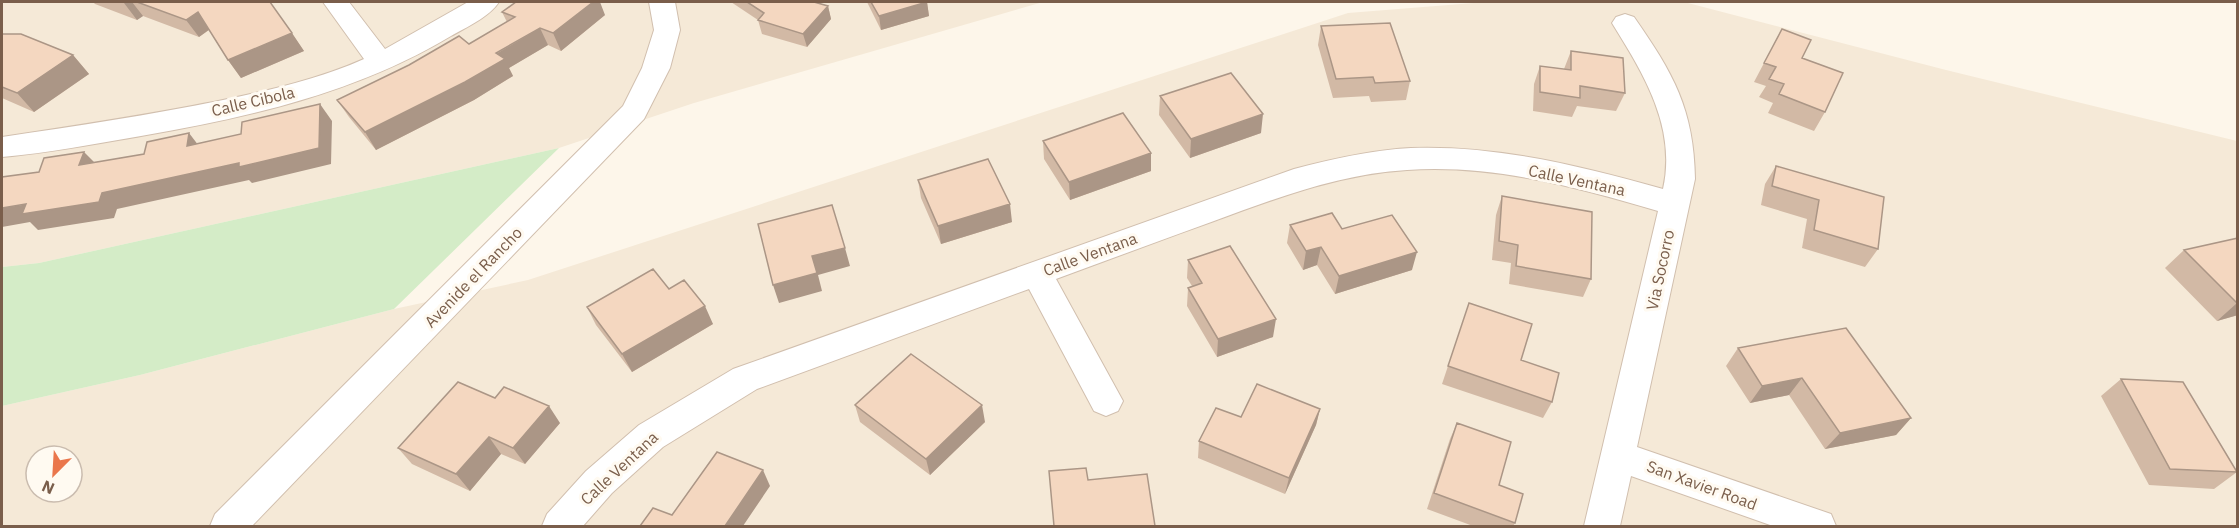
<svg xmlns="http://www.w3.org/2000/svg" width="2239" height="528" viewBox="0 0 2239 528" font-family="'IBM Plex Sans',sans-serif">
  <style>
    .residential { fill: #f5e9d7; fill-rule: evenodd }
    .green { fill: #d4ecc7 }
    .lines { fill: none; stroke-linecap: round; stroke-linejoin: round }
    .minor-casing { stroke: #d1bfae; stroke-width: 2 }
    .minor { fill: #fff; fill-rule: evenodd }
    .wall { fill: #d2b9a5 }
    .shaded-wall { fill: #ab9686 }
    .building { fill: #f4d7c0; stroke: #ab9686; stroke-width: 1.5 }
    .labels { text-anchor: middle; stroke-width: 6; stroke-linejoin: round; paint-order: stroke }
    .street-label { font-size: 16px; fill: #7a5e4b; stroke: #fffaf1 }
  </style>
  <rect width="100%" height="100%" fill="#fdf6ea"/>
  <path class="residential" d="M2 2H1043L694 103 559 148 39 263 2 267Z
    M1486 2H1684L1946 70 2237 141V526H2V406L140 375 394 309 528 280 1348 13ZM36 456H72V492H36Z"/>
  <path class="green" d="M559 148 394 309 140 375 2 406V267L39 263Z"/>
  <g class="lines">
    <g class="minor-casing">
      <path id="minor" d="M323 2H349L385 49 468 2H499C489 17 467 27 451 36 356 93 250 117 141 136 95 144 48 153 2 157V137C76 126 150 115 223 100 271 90 319 79 364 59Z
        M649 2H675L680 30 670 68 644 119 252 526H210L215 514 623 106 642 68 654 30Z
        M1625 14 1634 17C1673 73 1694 109 1695 179L1637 447 1831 514 1836 526H1773L1631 476 1620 526H1584L1658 211C1577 187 1492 164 1407 170 1339 174 1277 198 1214 221 1161 240 1108 260 1056 279L1123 401 1118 411 1106 416 1094 411 1029 289 757 389 663 447 612 493 583 526H542L547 514 586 471 639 425 733 369 1294 169C1332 159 1371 150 1411 148 1497 145 1581 166 1663 189 1677 127 1643 73 1612 23L1616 17Z"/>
    </g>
    <use href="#minor" class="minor"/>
  </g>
  <path class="wall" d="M93 2H270L304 51 241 78 228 60 209 30 199 37 143 16 137 20 95 4Z
    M731 2H816L828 6 831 19 807 47 762 34 758 20Z
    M867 2H927L929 16 881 30Z
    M502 12 605 15 561 51 548 45 509 68 513 76 474 100 376 150 349 117 337 100 469 44 507 22Z
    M1321 26 1410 81 1406 100 1371 102 1369 96 1333 98 1318 45Z
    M1782 29 1802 58 1825 112 1814 131 1768 113 1773 103 1759 97 1766 86 1754 82Z
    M2 34 73 55 89 74 34 112 2 98Z
    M1571 51 1625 93 1616 111 1577 106 1572 117 1533 111 1534 84 1540 66 1564 69Z
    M1160 96 1261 133 1190 158 1159 115Z
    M1043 141 1151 153V171L1070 200 1044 159Z
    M1776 166 1878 249 1865 267 1802 248 1807 219 1761 205 1765 184Z
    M918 180 1012 222 941 244 921 198Z
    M1502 196 1591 279 1583 297 1509 284 1511 263 1492 260 1496 215Z
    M1290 225 1342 229 1412 270 1335 294 1317 265 1303 270 1287 243Z
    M2238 238V315L2217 321 2165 268 2184 250Z
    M1188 260 1273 337 1217 357 1187 306 1188 288 1192 286 1187 278Z
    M669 289 713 324 632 372 596 325 587 307Z
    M1469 303 1552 402 1543 418 1442 384Z
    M1738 348 1911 418 1896 435 1825 449 1789 395 1750 403 1726 366Z
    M2121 379 2237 472 2214 489 2149 485 2101 396Z
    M855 405 985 422 930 475 860 422Z
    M1320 409 1316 425 1285 494 1198 458 1199 441Z
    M560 423 525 464 501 454 470 491 412 464 398 448Z
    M1457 423 1515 523 1513 526H1473L1427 509 1450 439Z"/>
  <path class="shaded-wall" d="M126 2H132L143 16 137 20 124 3Z
    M593 2H600L605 15 561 51 553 33Z
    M927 2 929 16 881 30 879 16Z
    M828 6 831 19 807 47 803 34Z
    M198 12 210 29 199 37 186 20Z
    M540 28 548 45 509 68 513 76 474 100 376 150 365 132Z
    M292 33 304 51 241 78 228 60Z
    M73 55 89 74 34 112 17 93Z
    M320 104 332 121 331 164 252 183 249 180 117 209 114 218 38 230 30 222 2 227V208L102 193Z
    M1263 114 1261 133 1190 158 1191 139Z
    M189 133 202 150 187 146Z
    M84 152 100 168 79 165Z
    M1151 153V171L1070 200 1069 182Z
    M1010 204 1012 222 941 244 938 226Z
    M1321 247 1317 265 1303 270 1306 251Z
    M845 248 850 266 818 275 822 291 779 303 773 285 812 256Z
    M1417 252 1412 270 1335 294 1339 276Z
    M2237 303 2238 315 2217 321Z
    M705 306 713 324 632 372 622 354Z
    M1276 319 1273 337 1217 357 1218 339Z
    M1802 378 1789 395 1750 403 1762 386Z
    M982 405 985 422 930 475 926 459Z
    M549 406 560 423 525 464 513 448Z
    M1320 409 1316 425 1285 494 1289 478Z
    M1911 418 1896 435 1825 449 1840 433Z
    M489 437 501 454 470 491 456 474Z
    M763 470 770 486 743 526H725Z"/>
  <path class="building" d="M137 2H270L292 33 228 60 198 12 186 20Z
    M516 2H593L553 33 540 28 496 53 505 59 465 82 365 132 337 100 409 65 459 36 469 44 515 17 502 12Z
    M747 2H814L828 6 803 34 758 20 764 13Z
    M871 2H927L879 16Z
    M1390 23 1410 81 1375 83 1373 77 1336 79 1321 26Z
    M1782 29 1811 40 1802 58 1843 73 1825 112 1779 94 1784 84 1769 79 1776 67 1764 63Z
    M2 34H21L73 55 17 93 2 87Z
    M1571 51 1623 58 1625 93 1580 86V98L1540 92V66L1571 70Z
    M1231 73 1263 114 1191 139 1160 96Z
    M320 104 319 148 239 167V163L102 193 99 202 22 214 26 204 2 208V177L39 172 44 158 84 152 79 165 144 154 147 142 189 133 187 146 241 134 242 122Z
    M1123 113 1151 153 1069 182 1043 141Z
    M988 159 1010 204 938 226 918 180Z
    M1776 166 1884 197 1878 249 1814 230 1819 200 1772 186Z
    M1502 196 1592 212 1591 279 1516 266 1518 245 1499 241Z
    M832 205 845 248 812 256 817 273 773 285 758 224Z
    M1332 213 1342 229 1392 215 1417 252 1339 276 1321 247 1306 251 1290 225Z
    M2238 238V303H2237L2184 250Z
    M1230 246 1276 319 1218 339 1188 288 1202 283 1188 260Z
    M653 269 669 289 684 280 705 306 622 354 587 307Z
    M1469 303 1532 324 1521 360 1559 373 1552 402 1448 366Z
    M1846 328 1911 418 1840 433 1802 378 1762 386 1738 348Z
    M911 354 982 405 926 459 855 405Z
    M2121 379 2183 382 2237 472 2170 469Z
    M458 382 495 398 504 387 549 406 513 448 489 437 456 474 398 448Z
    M1257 384 1320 409 1289 478 1199 441 1216 408 1241 417Z
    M1457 423 1511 442 1499 485 1523 494 1515 523 1434 493Z
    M717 452 763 470 725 526H640L653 508 672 515Z
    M1086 468 1088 480 1147 474 1155 526H1054L1049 471Z"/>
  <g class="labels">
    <g class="street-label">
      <text transform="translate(253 101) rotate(-13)" y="6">Calle Cibola</text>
      <text transform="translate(1577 180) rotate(12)" y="6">Calle Ventana</text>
      <text transform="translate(1090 254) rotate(-20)" y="6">Calle Ventana</text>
      <text transform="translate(1660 270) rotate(-78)" y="6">Via Socorro</text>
      <text transform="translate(473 277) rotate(-46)" y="6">Avenide el Rancho</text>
      <text transform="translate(619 468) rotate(-43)" y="6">Calle Ventana</text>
      <text transform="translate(1702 485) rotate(20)" y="6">San Xavier Road</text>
    </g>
  </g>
  <rect width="2239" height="528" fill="none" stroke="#7a5e4b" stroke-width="6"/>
  <g transform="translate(54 474) rotate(204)"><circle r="28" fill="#fffaf1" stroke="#cabcaf" stroke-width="1.5"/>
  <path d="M0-4.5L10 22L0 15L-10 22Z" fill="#ea764b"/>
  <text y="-9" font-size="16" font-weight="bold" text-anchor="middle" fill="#7a5e4b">N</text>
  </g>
</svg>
